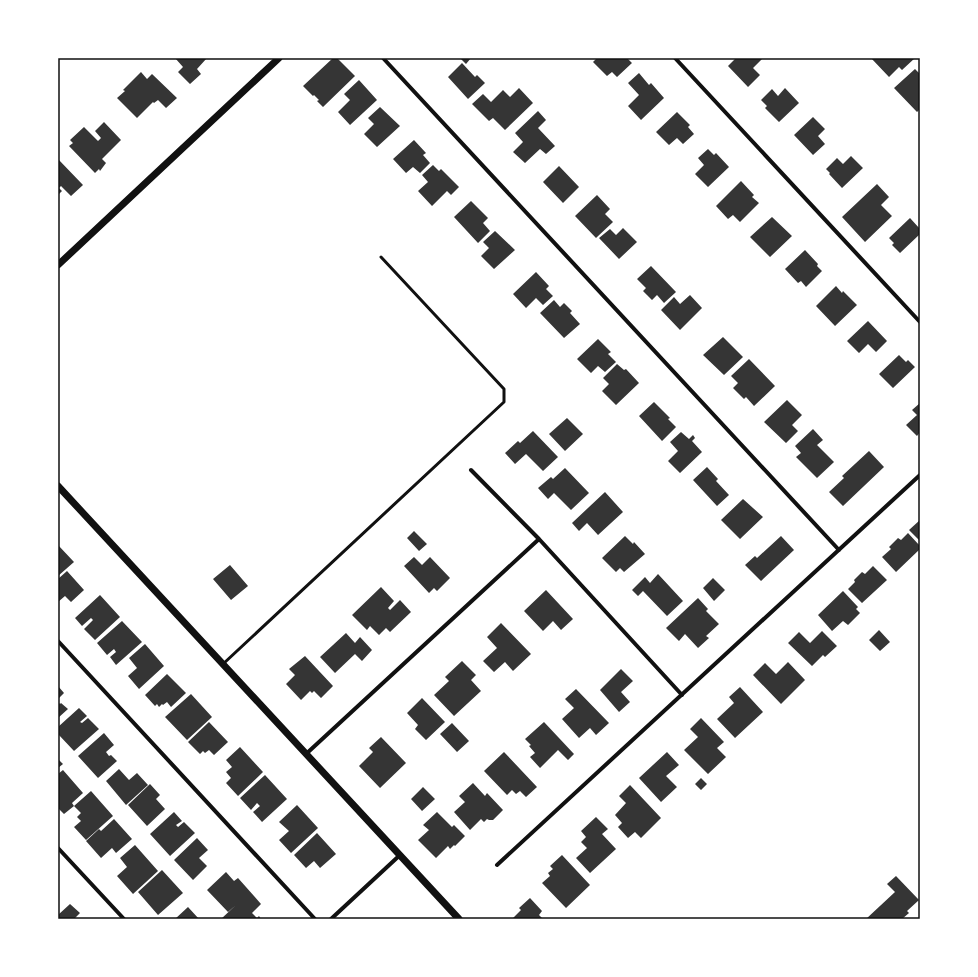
<svg xmlns="http://www.w3.org/2000/svg" width="978" height="977" viewBox="0 0 978 977" font-family="Ubuntu,sans-serif">
  <style>
    .building { fill: #353535 }
    .lines { fill: none; stroke-linecap: round; stroke-linejoin: round }
    .service { stroke: #111; stroke-width: 3 }
    .minor { stroke: #111; stroke-width: 4 }
    .tertiary { stroke: #111; stroke-width: 7 }
    .neatline { fill: none; stroke: #111; stroke-width: 1.5 }
  </style>
  <rect width="100%" height="100%" fill="#fff"/>
  <path class="building" d="M175 58H207L197 69 201 74 190 84 178 72 183 67Z
    M333 58H337L355 76 323 107 317 101 319 100 314 95 313 96 303 86Z
    M460 58H471L466 64Z
    M597 58H627L632 63 617 77 612 72 607 76 593 62Z
    M736 58 762 59 753 68 760 75 748 87 728 66Z
    M871 58H915L902 70 899 67 889 77Z
    M462 63 475 77 477 75 485 83 468 99 448 77Z
    M915 69 920 74V109L917 112 894 88Z
    M141 72 147 79 152 74 177 98 166 108 158 100 154 103 153 102 137 118 117 98 125 91 123 90Z
    M639 73 649 85 651 83 664 98 641 120 628 106 639 95 628 83Z
    M359 80 377 100 350 125 338 112 350 100 344 94Z
    M519 88 533 103 505 130 493 118 489 121 472 104 483 94 491 102 503 90 510 97Z
    M785 88 799 103 779 122 765 108 767 106 761 100 772 89 778 96Z
    M380 107 400 126 377 147 364 134 374 124 368 118Z
    M538 111 546 120 538 128 555 146 546 154 540 149 525 163 513 152 523 142 515 133Z
    M677 112 690 125 688 127 694 134 683 144 677 138 669 145 656 132Z
    M813 117 825 129 818 136 825 144 813 155 794 135Z
    M104 122 121 140 102 159 106 163 100 171 99 169 95 173 69 146 73 143 70 140 84 127 98 141 101 138 95 131Z
    M414 140 426 153 423 155 430 163 420 173 413 167 406 173 393 159Z
    M708 149 714 155 716 153 729 167 708 187 695 174 704 165 698 158Z
    M851 156 863 168 842 188 829 174 830 173 826 169 837 158 843 164Z
    M58 159 83 185 71 196 61 186 59 188 62 191 58 195Z
    M433 165 439 171 441 169 459 187 451 195 447 191 432 206 418 191 428 182 422 175Z
    M559 166 579 187 563 203 543 182Z
    M741 181 754 195 752 197 759 203 740 222 733 215 728 219 716 206Z
    M877 184 889 197 881 205 892 216 865 242 842 217Z
    M597 195 610 209 605 214 613 222 596 238 575 216Z
    M471 201 488 218 483 223 490 231 478 243 454 217Z
    M772 217 792 236 770 257 750 237Z
    M910 218 920 229V234L900 253 892 245 894 243 889 238Z
    M623 228 637 242 619 259 599 238 610 229 616 235Z
    M495 231 515 250 494 269 481 256 489 248 483 242Z
    M805 250 818 264 817 266 822 271 806 287 801 281 798 283 785 269Z
    M651 266 676 292 664 303 657 295 652 300 643 291 646 288 637 279Z
    M536 272 549 286 546 289 553 296 543 305 536 298 526 308 513 294Z
    M836 286 842 293 843 291 857 305 835 326 816 306Z
    M690 295 702 308 680 330 661 310 674 297 680 304Z
    M554 300 560 307 564 303 572 311 570 313 580 324 564 338 540 313Z
    M868 321 887 341 876 352 868 344 859 353 847 341Z
    M723 337 743 357 724 375 703 355Z
    M598 339 611 352 608 354 616 362 605 372 598 366 591 373 577 359Z
    M899 355 906 362 908 360 915 367 893 388 879 374Z
    M749 359 775 386 754 406 746 397 744 399 733 388 738 383 731 376Z
    M617 364 624 370 626 369 639 383 616 405 602 391 609 384 603 378Z
    M787 400 802 415 792 425 798 431 786 443 764 422Z
    M654 402 670 418 668 419 676 427 662 441 639 416Z
    M920 403V432L917 436 906 425 917 415 912 410Z
    M567 418 583 434 565 451 549 434Z
    M813 429 823 440 817 445 834 462 817 478 796 457 801 453 795 446Z
    M533 431 558 457 543 471 526 454 515 464 505 453 518 441 520 443Z
    M681 432 689 439 693 435 695 438 692 441 702 452 680 473 668 461 678 451 670 442Z
    M869 451 884 467 843 506 829 492 844 478 842 476Z
    M707 467 718 479 716 481 729 495 717 506 693 480Z
    M565 468 589 493 571 510 554 493 548 499 538 488 551 477 553 479Z
    M605 492 623 512 598 535 587 523 579 531 572 523Z
    M743 499 763 517 740 539 721 520Z
    M920 520V541L909 530Z
    M414 531 427 544 419 551 407 538Z
    M908 533 920 546V549L896 572 882 557 891 549 889 547 898 538 901 540Z
    M625 536 633 544 634 542 645 554 624 572 620 568 616 572 602 558Z
    M781 536 794 550 761 581 745 565 755 556 757 558Z
    M58 545 74 562 58 576Z
    M414 557 422 565 430 557 450 578 437 591 434 588 429 593 404 566Z
    M230 565 248 586 231 600 213 579Z
    M873 566 887 580 862 603 848 589 855 582 854 580 862 572 865 574Z
    M67 571 84 590 71 602 65 596 58 602V579Z
    M658 574 683 601 667 616 643 591 638 596 632 590 645 577 650 583Z
    M713 578 725 590 714 601 703 588Z
    M381 587 394 601 388 608 390 610 400 600 411 612 390 632 386 628 379 635 370 626 367 630 352 615Z
    M546 590 573 619 561 630 553 621 543 631 524 611Z
    M843 591 858 607 856 609 860 613 848 625 843 621 832 631 818 615Z
    M100 595 120 617 95 640 84 629 93 620 91 618 82 626 75 618Z
    M698 598 708 609 706 611 719 624 706 636 709 638 698 648 685 634 679 641 666 628Z
    M122 621 142 642 116 665 110 657 116 652 114 649 107 655 97 643Z
    M501 623 531 654 513 671 505 662 494 672 483 661 497 648 487 637Z
    M879 630 890 642 880 651 869 640Z
    M822 631 837 646 825 657 823 655 812 666 788 643 799 632 810 643Z
    M346 633 355 643 360 637 372 650 362 661 355 654 335 673 320 657Z
    M145 644 164 666 139 689 128 676 137 668 129 658Z
    M305 656 333 686 321 698 314 691 312 693 310 691 301 700 286 684 295 675 289 669Z
    M462 661 476 675 471 680 481 691 454 716 434 695 449 681 445 677Z
    M788 662 805 680 781 704 753 675 765 663 776 674Z
    M621 669 633 681 621 692 630 702 619 712 600 690Z
    M167 674 186 693 171 707 167 702 163 705 162 704 159 707 157 704 155 706 145 695Z
    M58 686 64 693 58 699Z
    M740 687 763 712 735 738 717 719 734 703 729 697Z
    M576 689 609 723 596 735 590 728 579 738 562 719 574 708 565 699Z
    M191 694 212 717 187 740 165 717Z
    M422 698 445 722 426 740 415 729 418 725 407 713Z
    M58 702 60 704 61 703 68 709 58 718Z
    M79 708 87 716 80 722 82 723 88 718 99 729 74 751 58 734V727Z
    M701 718 724 742 717 748 726 757 708 774 684 750 698 737 690 729Z
    M209 722 228 742 214 755 209 750 205 753 203 751 200 754 188 742Z
    M544 722 574 754 568 760 558 750 540 768 530 757 535 753 529 746 531 745 525 739Z
    M452 723 469 741 457 752 440 734Z
    M104 733 114 745 106 752 109 756 111 755 117 761 98 778 78 756Z
    M381 737 406 763 380 788 359 766 373 752 369 748Z
    M240 747 263 772 238 796 226 783 231 778 226 772 232 767 226 760Z
    M504 752 537 787 526 797 520 791 516 794 512 790 507 795 484 771Z
    M667 752 679 765 666 776 677 787 661 802 639 778Z
    M58 759 63 764 58 768Z
    M119 769 129 780 137 773 148 785 126 805 106 781Z
    M63 770 83 793 72 803 74 806 64 814 58 808V774Z
    M265 775 287 799 262 822 253 812 260 806 257 803 251 810 240 798Z
    M701 778 707 784 701 790 695 784Z
    M473 783 485 796 487 793 503 810 493 820H489L487 819 484 822 481 819 470 830 454 812 465 802 459 796Z
    M150 784 160 795 156 799 165 809 147 826 128 805Z
    M630 785 661 818 641 838 635 832 628 838 618 827 622 823 615 815 626 803 619 796Z
    M423 787 435 799 422 811 411 799Z
    M91 791 113 816 86 840 74 827 81 821 77 817 81 813 74 806Z
    M297 805 318 828 291 853 279 840 289 831 279 822Z
    M174 812 182 821 176 825 178 827 184 822 195 833 170 856 150 834Z
    M437 812 452 827 454 825 465 836 455 846 454 845 450 849 448 846 436 858 418 840 429 830 423 825Z
    M596 817 608 829 602 834 616 849 590 873 576 858 587 848 581 842 586 837 581 831Z
    M114 819 132 839 116 853 112 848 101 858 86 841 99 829 101 831Z
    M317 833 336 854 320 868 314 861 306 868 294 855Z
    M197 838 208 850 199 858 207 866 193 880 174 860Z
    M135 845 158 871 133 894 117 876 127 867 120 858Z
    M562 855 590 885 566 908 542 883 550 876 548 873 553 869 550 866Z
    M162 870 183 893 158 915 138 892Z
    M226 872 234 881 238 878 261 904 252 913 257 918 259 916 261 919H221L236 905 228 912 207 890Z
    M896 876 919 900 907 911 909 913 902 919H866L895 892 887 884Z
    M530 898 542 911 539 915 543 919H512L521 910 519 908Z
    M70 904 80 913 74 919H58V915Z
    M188 907 199 919H175Z"/>
  <g class="lines">
    <path class="service" d="M223 664 504 402V389L381 257"/>
    <path class="minor" d="M383 58 839 550
      M675 58 920 322
      M471 470 539 539 682 695
      M58 641 315 919
      M306 754 539 539
      M58 848 124 919
      M497 865 920 475
      M331 919 400 855"/>
    <path class="tertiary" d="M58 265 279 58
      M58 486 459 919"/>
  </g>
  <rect width="978" height="977" fill="none" stroke="#ffffff" stroke-width="118"/>
  <rect x="59" y="59" width="860" height="859" class="neatline"/>
</svg>
